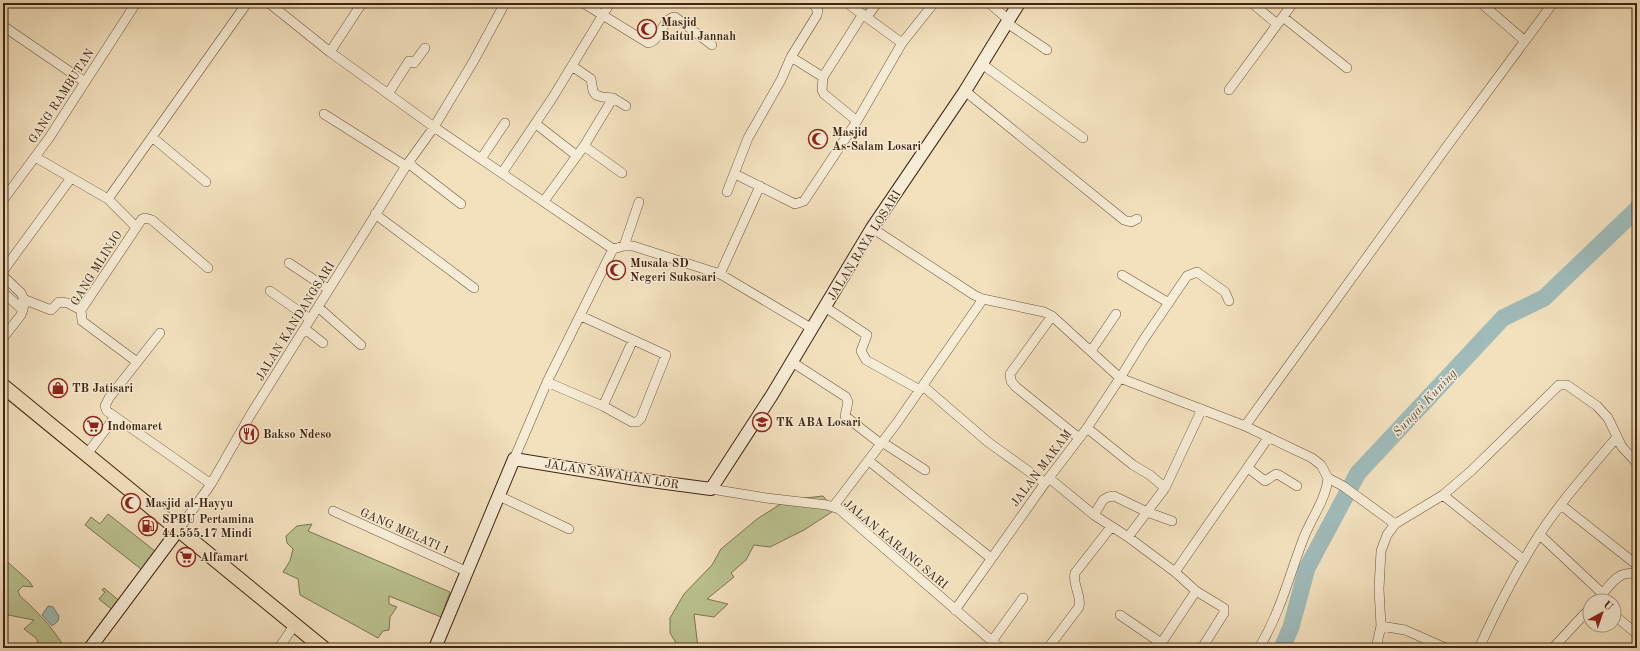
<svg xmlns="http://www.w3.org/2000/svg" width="1640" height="651" viewBox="0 0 1640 651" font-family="'Old Standard TT',serif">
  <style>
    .green { fill: #bbc391; stroke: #7e7451 }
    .water { fill: #9fbbba; stroke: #797f76 }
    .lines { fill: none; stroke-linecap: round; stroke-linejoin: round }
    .river { stroke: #9fbbba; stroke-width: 17 }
    .street-casing { stroke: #6d533c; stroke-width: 10 }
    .secondary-casing { stroke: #402411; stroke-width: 14 }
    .primary-casing { stroke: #402411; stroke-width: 16 }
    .street { stroke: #f7ecd5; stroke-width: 9 }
    .secondary { stroke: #f7ecd5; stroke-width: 12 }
    .primary { stroke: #f3e1be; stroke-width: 14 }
    .labels { text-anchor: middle; stroke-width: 3; stroke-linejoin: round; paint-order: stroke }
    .poi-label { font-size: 12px; font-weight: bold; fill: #402411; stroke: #f7ecd5; text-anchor: start }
    .street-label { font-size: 12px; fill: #402411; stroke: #f7ecd5 }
    .water-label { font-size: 13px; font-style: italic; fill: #5c5144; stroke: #f7ecd5 }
  </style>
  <rect width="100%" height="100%" fill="#f3e1be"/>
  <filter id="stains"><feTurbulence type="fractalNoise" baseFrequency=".005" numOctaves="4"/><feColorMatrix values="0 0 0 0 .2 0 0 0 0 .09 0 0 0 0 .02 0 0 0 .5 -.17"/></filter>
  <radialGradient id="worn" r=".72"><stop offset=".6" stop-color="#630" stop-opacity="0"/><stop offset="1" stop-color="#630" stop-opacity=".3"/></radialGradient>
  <path class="green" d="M823 496 835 510 804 530 770 547 754 545 746 560 731 573 734 577 707 599 728 604 714 617 694 614 698 648H679L670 633V618L684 594 712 565 721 549 757 519 787 500Z
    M108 514 160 555 146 573 85 525 91 517 100 524Z
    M312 524 308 531 450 592 441 617 389 596V604L397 607 390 617 389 630 383 631 378 638 300 595 298 579 283 572 290 561 293 549 287 543 286 536 297 526Z
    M3 558 29 581 33 587 23 586 18 591 20 596C38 612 52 627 65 648H34L38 642 36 638 24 629 34 620 3 614Z
    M104 588 123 604 116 613 99 599 105 592 102 590Z"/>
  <path class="water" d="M48 606 53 607 59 616 58 621 52 626 42 615Z"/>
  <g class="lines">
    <path class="river" d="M1282 648 1291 627 1307 568 1358 473 1503 318 1544 298 1637 209"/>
    <g class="street-casing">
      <path id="street" d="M269 3 330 52 434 127 613 249
        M583 3 648 43C661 41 662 18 675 17L712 45
        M847 3 902 43
        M989 3 1009 20
        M1252 3 1277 24
        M1481 3 1525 41
        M867 17 877 3
        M1283 17 1347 68
        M1007 23 1047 50
        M3 26 85 82
        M330 52 362 3
        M791 57 823 77 822 90 824 94 857 121
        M982 64 1083 138
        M572 66 591 79 593 91 596 95 602 97 613 98 626 106
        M823 77 863 14
        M1229 90 1293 3
        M965 91 1124 220 1131 222 1137 219
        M388 94 409 61 414 63 425 48
        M324 114 406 166
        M536 124 577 156
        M152 137 206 182
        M584 146 622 173
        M35 157 108 199 136 227
        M481 159 505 123
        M408 163 461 204
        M502 173 553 97 610 3
        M735 174 795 204 804 201 857 121 902 43 934 3
        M727 192 748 138 781 80 791 57 817 15 818 10 812 3
        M108 199 247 3
        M3 200 49 138 136 3
        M544 201 584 146 613 98
        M375 214 474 288
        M872 228 974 295 983 299 1044 312 1052 316 1120 378 1245 426
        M624 246 639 202
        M289 263 328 289
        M3 271 71 178
        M720 274 760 186
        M1122 275 1169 303
        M3 276 21 293 25 302 21 315 3 338
        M270 291 310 319
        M7 296 23 310
        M23 299 51 310 59 302 68 303 81 310
        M318 307 361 345
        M825 307 867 335 861 351 866 360 920 390
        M1052 316 1010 374 1011 381 1016 387 1079 438
        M305 329 323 343
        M160 333 109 398 105 406 107 411 211 484
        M1091 351 1116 314
        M137 362 82 321 81 310 142 219 145 218 152 220 208 268
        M792 362 846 397 848 402 845 416 881 444
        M547 382 603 406 632 422H637L641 418 666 355 581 316
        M923 386 988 442 1045 483
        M603 406 633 340
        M1087 428 1133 465 1150 475 1165 488 1128 537
        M882 442 925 470
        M87 454 115 417
        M514 459 547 382 613 249 624 246H633L720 274 811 328
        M869 461 991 558
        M1248 468 1265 481 1276 474 1279 475 1297 486
        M1049 478 1094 515 1128 537 1175 572 1196 591 1224 608V613L1202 648
        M1165 488 1202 409
        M711 489 766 498 827 505 839 509 1000 648
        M1443 495 1524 560
        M499 496 569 529
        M1561 505 1637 565
        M833 507 896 424 983 299
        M333 511 468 572
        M1094 515 1103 500 1108 497 1114 496 1147 512 1172 521
        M1395 524 1343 486 1328 478 1321 465 1312 458 1245 426 1445 149 1553 3
        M179 529 211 484 251 414 406 166 434 127 473 62 505 3
        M1540 535 1603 594
        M1175 572 1268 438
        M1597 601C1604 593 1612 579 1622 575 1627 572 1632 575 1637 571
        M955 610 1045 483 1087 428 1120 378 1144 339 1187 276 1197 272 1225 292 1229 301
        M1120 615 1161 643
        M1614 615 1637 634
        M1381 626 1405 630 1446 648
        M992 641 1023 598
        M279 648 295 624
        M1048 648 1079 607C1082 596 1072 584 1075 573L1111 527
        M1158 648 1196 591
        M1259 648C1281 611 1289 576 1304 537 1312 517 1326 499 1328 478
        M1376 648 1381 626 1379 589 1381 551 1387 535 1395 524 1443 495 1471 471 1559 385H1567L1597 406 1608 418 1622 447 1637 463
        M1479 648C1497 609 1516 571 1539 535 1562 500 1590 469 1617 437
        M1553 648 1590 608"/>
    </g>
    <g class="secondary-casing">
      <path id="secondary" d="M90 648 179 529
        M435 648 514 459 636 479 711 489 772 395 872 228 965 91 1019 3"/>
    </g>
    <g class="primary-casing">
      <path id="primary" d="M3 386 323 648"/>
    </g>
    <use href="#street" class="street"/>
    <use href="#secondary" class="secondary"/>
    <use href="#primary" class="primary"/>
  </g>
  <defs>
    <g id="mosque-ring" transform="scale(1)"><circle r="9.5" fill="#f7ecd5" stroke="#8f2418" stroke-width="1.5"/><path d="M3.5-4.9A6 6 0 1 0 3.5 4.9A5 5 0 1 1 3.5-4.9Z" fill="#8f2418"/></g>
    <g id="shop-ring" transform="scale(1)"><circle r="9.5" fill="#f7ecd5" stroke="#8f2418" stroke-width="1.5"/><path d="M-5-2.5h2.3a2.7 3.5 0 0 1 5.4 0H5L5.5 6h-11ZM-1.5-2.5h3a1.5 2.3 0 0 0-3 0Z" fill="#8f2418"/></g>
    <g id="school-ring" transform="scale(1)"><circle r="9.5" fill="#f7ecd5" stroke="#8f2418" stroke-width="1.5"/><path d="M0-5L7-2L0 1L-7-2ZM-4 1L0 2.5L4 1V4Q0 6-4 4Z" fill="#8f2418"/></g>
    <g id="supermarket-ring" transform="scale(1)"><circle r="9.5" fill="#f7ecd5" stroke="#8f2418" stroke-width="1.5"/><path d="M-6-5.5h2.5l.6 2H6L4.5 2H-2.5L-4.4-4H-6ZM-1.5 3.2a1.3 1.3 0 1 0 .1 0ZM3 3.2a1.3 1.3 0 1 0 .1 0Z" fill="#8f2418"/></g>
    <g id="restaurant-ring" transform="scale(1)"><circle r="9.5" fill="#f7ecd5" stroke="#8f2418" stroke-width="1.5"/><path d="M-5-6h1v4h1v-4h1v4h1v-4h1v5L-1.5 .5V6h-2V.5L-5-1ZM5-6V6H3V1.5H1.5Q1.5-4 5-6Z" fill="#8f2418"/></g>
    <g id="fuel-ring" transform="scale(1)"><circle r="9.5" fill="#f7ecd5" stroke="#8f2418" stroke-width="1.5"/><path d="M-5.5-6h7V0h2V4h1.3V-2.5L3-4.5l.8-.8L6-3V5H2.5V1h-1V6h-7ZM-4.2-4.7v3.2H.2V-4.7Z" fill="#8f2418"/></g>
  </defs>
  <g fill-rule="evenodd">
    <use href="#mosque-ring" x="647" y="29"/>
    <use href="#mosque-ring" x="818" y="139"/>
    <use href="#mosque-ring" x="616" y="270"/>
    <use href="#shop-ring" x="58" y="388"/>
    <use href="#school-ring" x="762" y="422"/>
    <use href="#supermarket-ring" x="93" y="426"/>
    <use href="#restaurant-ring" x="249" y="434"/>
    <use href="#mosque-ring" x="131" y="503"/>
    <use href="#fuel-ring" x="148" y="526"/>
    <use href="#supermarket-ring" x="186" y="557"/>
  </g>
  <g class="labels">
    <g class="poi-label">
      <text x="661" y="26">Masjid<tspan x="661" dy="14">Baitul Jannah</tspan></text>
      <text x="832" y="136">Masjid<tspan x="832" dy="14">As-Salam Losari</tspan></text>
      <text x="630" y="267">Musala SD<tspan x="630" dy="14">Negeri Sukosari</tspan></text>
      <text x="72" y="392">TB Jatisari</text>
      <text x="776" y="426">TK ABA Losari</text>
      <text x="107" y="430">Indomaret</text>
      <text x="263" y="438">Bakso Ndeso</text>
      <text x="145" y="507">Masjid al-Hayyu</text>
      <text x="162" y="523">SPBU Pertamina<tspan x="162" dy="14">44.555.17 Mindi</tspan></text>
      <text x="200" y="561">Alfamart</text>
    </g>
    <g class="street-label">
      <text transform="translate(61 96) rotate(-57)" y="4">GANG RAMBUTAN</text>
      <text transform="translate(864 245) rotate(-58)" y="4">JALAN RAYA LOSARI</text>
      <text transform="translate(96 268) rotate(-58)" y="4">GANG MLINJO</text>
      <text transform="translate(295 321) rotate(-58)" y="4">JALAN KANDANGSARI</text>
      <text transform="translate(1041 468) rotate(-53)" y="4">JALAN MAKAM</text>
      <text transform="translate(612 474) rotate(9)" y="4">JALAN SAWAHAN LOR</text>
      <text transform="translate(405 531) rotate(24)" y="4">GANG MELATI 1</text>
      <text transform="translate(896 544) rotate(40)" y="4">JALAN KARANG SARI</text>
    </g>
    <g class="water-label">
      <text transform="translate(1424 402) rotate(-47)" y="5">Sungai Kuning</text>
    </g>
  </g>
  <rect width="1640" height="651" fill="none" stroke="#f3e1be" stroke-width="16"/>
  <rect x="4" y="4" width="1632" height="643" fill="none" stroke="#402411" stroke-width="2"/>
  <rect x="8" y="8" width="1624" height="635" fill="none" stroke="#402411"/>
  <g transform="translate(1602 613) rotate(40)"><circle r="19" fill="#f7ecd5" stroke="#ae9c87"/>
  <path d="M0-3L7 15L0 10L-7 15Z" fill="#8f2418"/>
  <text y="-6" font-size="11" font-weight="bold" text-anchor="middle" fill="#402411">U</text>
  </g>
  <rect width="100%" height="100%" filter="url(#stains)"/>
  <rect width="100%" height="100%" fill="url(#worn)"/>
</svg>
